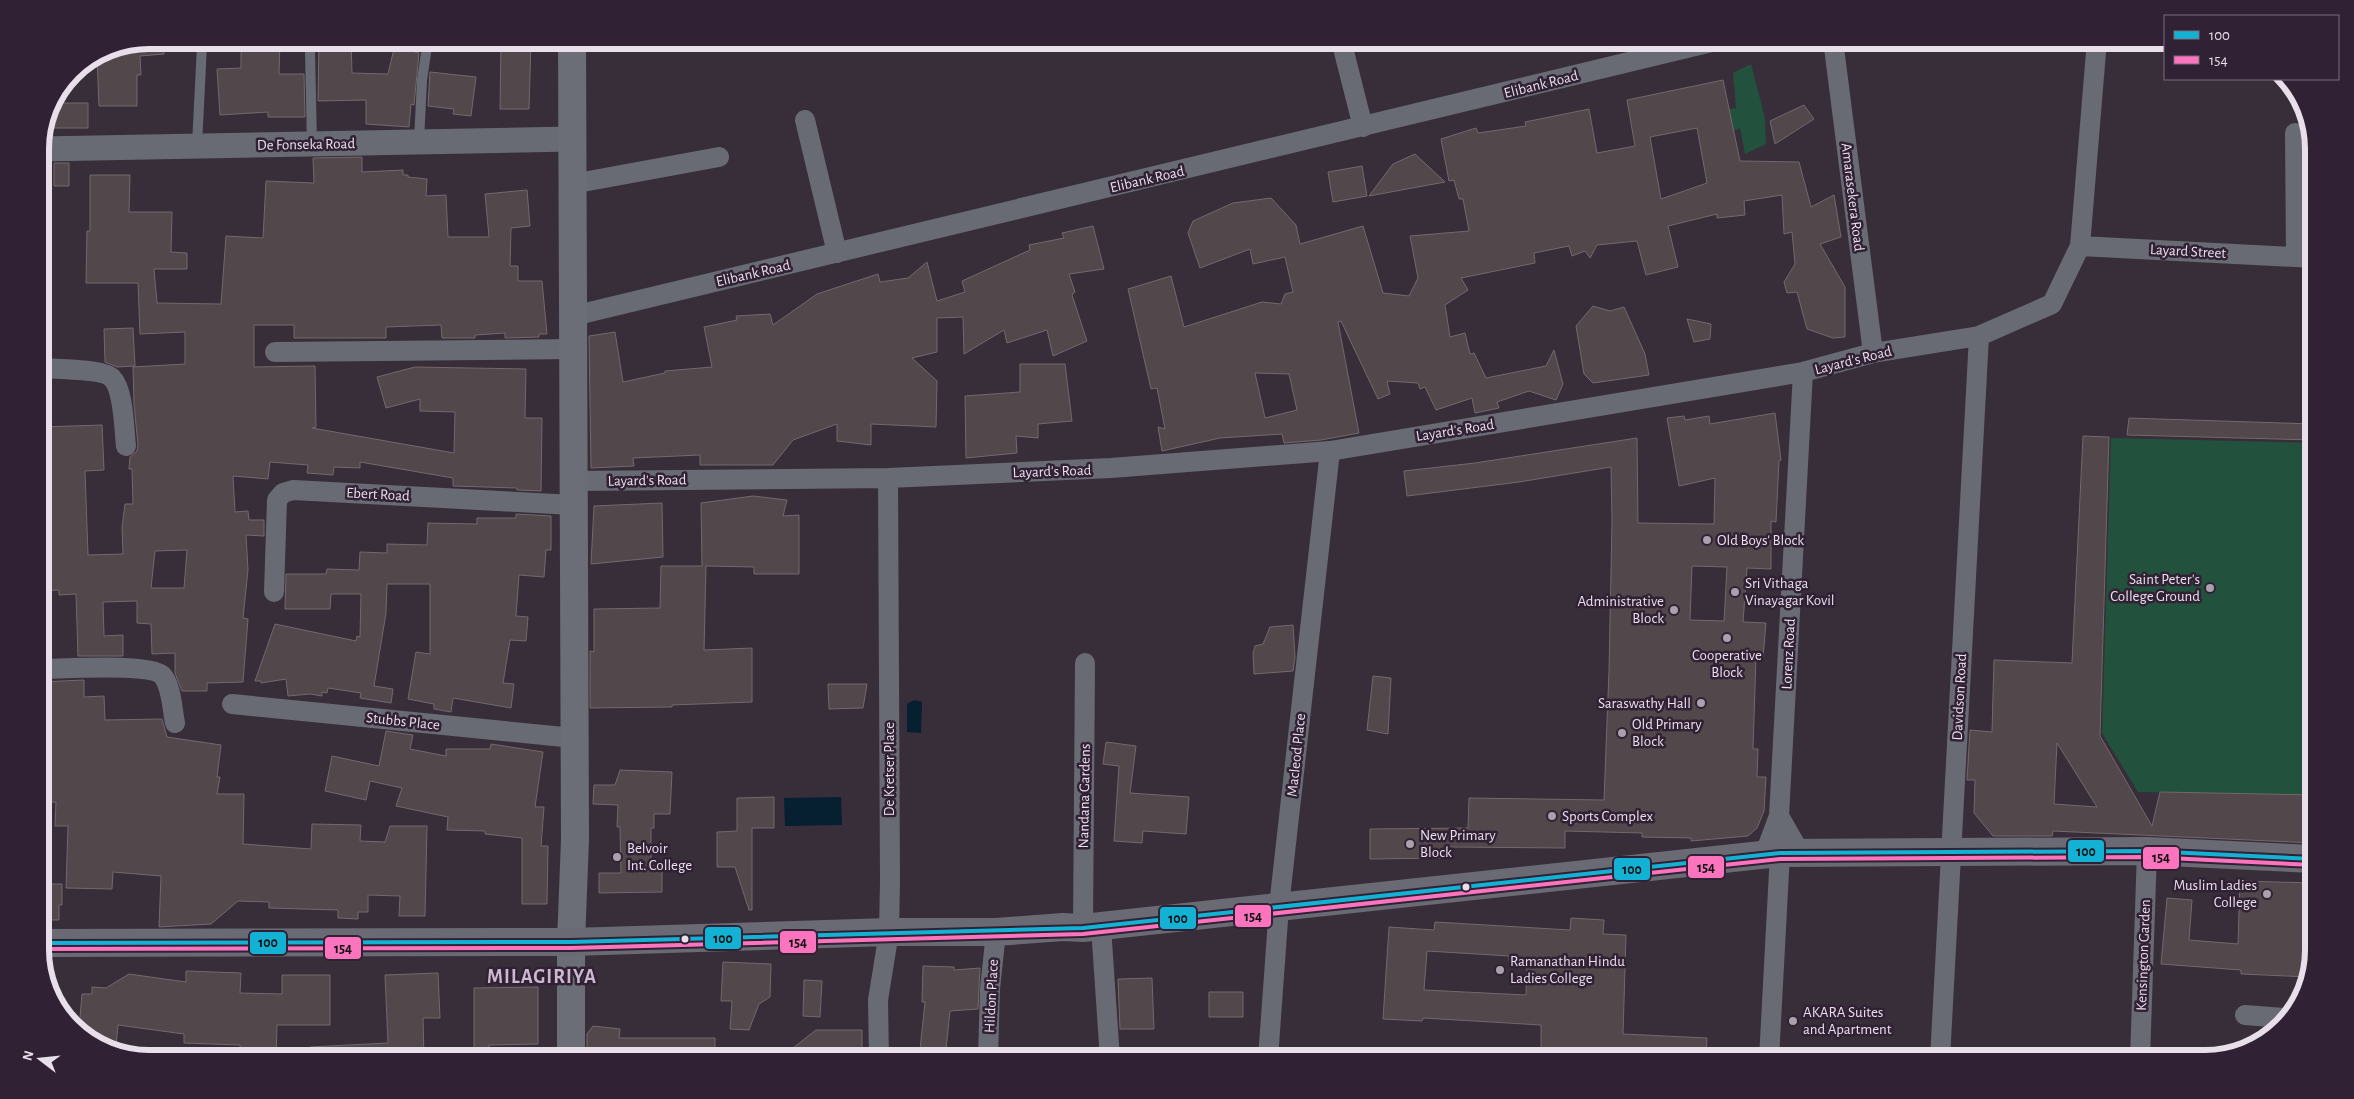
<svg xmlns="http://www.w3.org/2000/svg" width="2354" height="1099" viewBox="0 0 2354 1099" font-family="'Alegreya Sans',sans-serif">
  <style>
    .green { fill: #22513d }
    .water { fill: #061f31 }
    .building { fill: #52474b; stroke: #73686c; fill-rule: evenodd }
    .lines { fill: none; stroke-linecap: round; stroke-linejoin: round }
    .service { stroke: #686b73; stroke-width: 10 }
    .minor { stroke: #686b73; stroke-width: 20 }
    .tertiary { stroke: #686b73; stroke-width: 25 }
    .secondary { stroke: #6b6e76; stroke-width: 28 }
    .trunk { stroke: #6a6a74; stroke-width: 28 }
    .bus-1-casing { stroke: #312134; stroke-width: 8 }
    .bus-2-casing { stroke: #312134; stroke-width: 8 }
    .bus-1 { stroke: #13b2d5; stroke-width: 4 }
    .bus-2 { stroke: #fc73be; stroke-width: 4 }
    .poi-dot { fill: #aba1ad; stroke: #312134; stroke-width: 2 }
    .bus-dot { fill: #e9dfeb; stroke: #312134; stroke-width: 2 }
    .labels { text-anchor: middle; stroke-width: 5; stroke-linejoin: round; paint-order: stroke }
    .street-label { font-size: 15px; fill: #e9dfeb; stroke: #312134 }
    .poi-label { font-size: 15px; fill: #e9dfeb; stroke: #312134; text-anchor: start }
    .district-label { font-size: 20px; font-weight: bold; letter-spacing: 1px; fill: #cdb8d1; stroke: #312134 }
    .rim { fill: none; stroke: #e9dfeb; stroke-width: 6 }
    .line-badge { stroke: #312134; stroke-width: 2 }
    .pale-badge-label { font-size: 14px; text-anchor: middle; font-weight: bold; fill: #111 }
  </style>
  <rect width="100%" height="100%" fill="#382e3a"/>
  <path class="green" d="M1751 64 1765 118 1766 144 1745 154 1740 128 1734 131 1729 109 1736 108 1733 73Z
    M2111 438 2314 443V795L2138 792 2102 733Z"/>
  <path class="water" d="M914 700 922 702 921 733 907 732V704Z
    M841 797 842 825 785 826 784 798Z"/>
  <path class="building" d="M149 40H163L164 54 140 56 141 75H137V106H99L97 55 107 48Z
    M241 40H280L279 74H304L305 117H268V112L220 115 217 69 241 68Z
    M319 40H351L352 73 388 74 396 40H408V50L419 53 414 105 411 104 409 127 366 124V100L318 101Z
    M501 40H531L529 109H500Z
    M430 72 476 77 471 116 453 114 454 109 428 106Z
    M1723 80 1740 161 1799 162 1811 207 1834 195 1841 237 1820 244 1845 287V337L1833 338 1807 329 1797 292 1787 293 1784 282 1795 264 1792 232 1784 234 1782 195 1744 201 1745 215 1717 218V214L1668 226 1678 267 1646 275 1637 241 1597 245 1590 258 1585 251 1572 256 1569 246 1534 253 1535 263 1461 278 1468 290 1445 305 1450 337 1465 333 1470 354 1474 353 1486 378 1546 366 1554 350 1563 384 1556 400 1529 391 1497 402 1499 408 1475 413 1472 398 1436 410 1425 387 1420 389 1418 383 1387 381 1390 394 1378 399 1341 321 1338 322 1359 433 1321 440 1284 443 1282 434 1220 438 1162 451 1158 427 1165 429 1157 388 1151 389 1128 289 1171 276 1184 327 1262 302 1281 304 1285 294 1293 292 1285 257 1253 264 1250 249 1200 268 1188 233 1193 221 1233 203 1271 198 1296 225 1300 244 1363 226 1383 293 1409 296 1418 278 1410 236 1469 231 1463 199H1459L1454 180 1449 181 1441 139 1476 128 1478 133 1526 126 1525 122 1589 109 1597 153 1635 146 1627 100ZM1697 128 1707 183 1661 199 1650 137ZM1255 373 1289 374 1297 410 1265 418Z
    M51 103H88V128H48V109Z
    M1804 105 1814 119 1775 144 1770 121Z
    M1415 154 1445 182 1369 196 1393 164Z
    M362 157V172L403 170V175H408V177L427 179 426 196 446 195 448 237H489L485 194 527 190 530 226 511 228 510 266H518V281H542L547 334H539V337L505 338V333L475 335V338H442L441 325 386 327V338H294V325H254V367L315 366 316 427 312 428 454 453 455 412 420 411V399L386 408 377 377 415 367 526 369 525 418H542L541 491 517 490V488L453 486V478L360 462V468L334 467 333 475 307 473 308 465 270 462 268 479 233 476 235 512 248 511 249 520H264V536L246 535 248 570 243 618 248 619 243 682 207 683V691H182L175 673V653L152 654 151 624 137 623V601L103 602 104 636 123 635V656H78L76 594 59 595V590L40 591V551H45L42 473H40V427L102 425 104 470 85 471 88 555 123 554 122 527 125 504H133L132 469H129L130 457 137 451 138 445 134 404 133 367 185 364V332L140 334 138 283H86L87 231H90V175H130L129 212H172L171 252 187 253V269H154L157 303 221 304 226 236 263 238 266 181 314 183 313 158ZM187 550 184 588H151L155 551Z
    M54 163H69V186H54Z
    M1362 166 1367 196 1333 202 1328 172Z
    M1093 226 1104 269 1069 274 1075 292 1072 295 1087 341 1053 356 1047 330 1007 343 1004 330 964 354 963 317 937 318V352L912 358 937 381 936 427 871 424V445L837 441V424L793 440 773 465H700V455L633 458 634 466 591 468 589 336 615 332 623 382 665 373V371L712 367 704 327 737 320 736 316 770 314 773 325 817 294 878 274 880 282 908 278 927 262 937 301 965 292 962 281 1030 250 1029 245 1064 238 1062 233Z
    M1593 306 1610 311 1624 307 1645 354 1649 375 1593 383 1584 374 1576 326Z
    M1687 319 1711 324 1710 339 1694 342Z
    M133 328 135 366 117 367 105 362 104 329Z
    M1020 364H1065L1072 421 1038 424V438L1016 436 1017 453 966 458 965 396 1020 392Z
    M1775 413 1781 460 1779 461 1776 522 1771 521V569L1747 568 1743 622 1766 623 1763 657 1756 656 1753 749H1758L1757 777H1766L1764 811 1757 828 1748 836 1691 841V838L1642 837V833L1565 831V848L1450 847V858L1370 859V829L1468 828 1469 798 1604 800 1609 671 1612 522 1611 467 1519 482 1407 496 1404 471 1475 463 1637 438 1638 523 1714 524 1715 478 1679 486 1667 418 1684 416 1685 420 1709 416 1710 424ZM1692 566 1727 567 1724 621 1690 620Z
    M2129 418 2314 424V440L2127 435Z
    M2083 436 2109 437 2100 736 2152 826 2160 792 2314 795V843L2053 831 2052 836H1993L1974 813 1975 780H1967L1970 730 1992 732 1994 660 2072 663ZM2057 743 2097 807 2054 804Z
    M753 496 787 500 783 516 799 515V574H754V567L706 566 704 650 752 648V702L672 705V707L590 708V651L594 652V609L660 608 661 566H702L701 503Z
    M662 503 663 557 591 564 594 506Z
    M516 514 551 516V550H546L544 577 519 575 516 616 528 617 526 641 510 640 503 683 514 684 511 708 453 698 451 712 434 709V704L408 699 416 652 430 654V584H387L386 613 374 686 393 689 391 703 360 698 361 693 328 688 327 693 322 692V696L310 694 288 696 286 679 261 683V681H255L275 624 356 641 357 636 360 637 361 594H331L330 609H285L286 574H326L327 569 359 570 360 552 387 553V544L427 545 428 523 477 524V518H516Z
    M1293 625 1295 657 1293 671 1254 674 1253 653 1255 646 1263 644 1270 627Z
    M1373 676 1391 678 1388 734 1367 730Z
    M84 680V697L104 696 105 720 162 719 167 737 221 745 217 777H220L217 794H244L243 844 311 849 312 824 361 825 360 841 385 842 390 826H427L425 916H399L400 896 368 895V912H358V919L338 918V910L269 908V902L238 901 211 924 159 927 161 876 113 872 112 889 66 888 68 826H55L56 802 40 803V746L46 745 40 682Z
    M828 684H867L863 708 829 709Z
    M386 731 413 735 410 749 446 756V749H490L491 744 543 752 535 807H544L541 846H548L547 904H522V838L485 834V831L447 830 448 817 396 806 402 788 370 781 366 800 325 791 332 756 379 766Z
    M1106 742 1136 746 1130 793 1189 797 1186 834 1143 831 1142 843 1114 841 1119 766 1103 764Z
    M620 770 672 772 670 814H654V828H651V866H662V892L599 893V873H621L620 827H617L618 805 593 804 594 785H615Z
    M774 797V828H752V910H749L735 867H717V832L737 831V798Z
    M2240 881 2314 883V950L2309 977 2241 974V970L2161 964 2167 898 2192 900 2189 940 2238 944Z
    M49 884H62V905H59V920H40V889Z
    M1571 918 1604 920 1603 934 1626 935 1623 1034 1707 1038 1706 1059H1541V1025L1423 1018 1422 1021 1383 1019 1389 927 1434 930 1435 922 1570 930ZM1427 951 1509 956V961L1527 962 1526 995 1424 990Z
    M723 962 771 964 770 997 759 1004 749 1030 730 1029 732 1001H721Z
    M923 966 954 967V970L980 968 978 1009 950 1011 945 1059H919L925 1002H922Z
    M186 971 241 973 240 993 282 994V975H330V1025H277L276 1059H241L240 1045 184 1043V1034L118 1025 116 1046 99 1045 79 1029 82 994H92V987L106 988 129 974 186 982Z
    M438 973 440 1018H423L424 1059H311L310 1047 388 1043 385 975Z
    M1152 978 1154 1029H1120L1118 979Z
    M804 980 822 981 820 1017 803 1016Z
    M538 987V1044L489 1045V1059H474V988Z
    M1209 992H1243V1017H1209Z
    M593 1026 620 1029 619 1038H715V1059H587V1034Z
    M816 1030H862V1059H793V1048Z"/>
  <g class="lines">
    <path class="service" d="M310 51 312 144
      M419 141 422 80 428 40
      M197 145 202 45
      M1716 1059V1053"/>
    <path class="minor" d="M1341 40 1363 127
      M1833 40 1873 353
      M805 120 837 253
      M2295 133 2296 257
      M572 184 719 157
      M2080 246 2314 258
      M573 316 1720 40
      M275 352 573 349
      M40 368C54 369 104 369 112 378 124 390 124 429 126 446
      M573 481 888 478 1111 468 1330 451 1803 372 1873 353 1979 336 2052 304 2080 246 2097 40
      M274 592 277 500 283 493 293 490 573 505
      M40 669C62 669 148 663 162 675 172 686 172 709 175 723
      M232 704 574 738
      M1779 816 1800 853
      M1764 856 1779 816 1803 372
      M1101 927 1110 1059
      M1083 928 1085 663
      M2245 1015 2284 1018
      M879 1059 878 1000 889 932 890 881 888 478
      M988 1059 990 989 996 932
      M1268 1059 1279 906 1330 451
      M1769 1059 1780 853
      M1940 1059 1979 336
      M2140 1059 2147 851"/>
    <path class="tertiary" d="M40 149 572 139"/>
    <path class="secondary" d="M571 1059V942L575 840 572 40"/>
    <path class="trunk" d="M40 943 571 942 889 932H996L1063 927 1083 928 1780 853 2147 851 2314 859"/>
    <g class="bus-1-casing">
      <path id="bus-1" d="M40 943 571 942 1083 928 1780 853 2147 851 2314 859"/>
    </g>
    <g class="bus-2-casing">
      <path id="bus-2" d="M40 949 571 948 1083 934 1780 859 2147 857 2314 865"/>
    </g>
    <use href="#bus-1" class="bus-1"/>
    <use href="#bus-2" class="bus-2"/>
  </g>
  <g class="poi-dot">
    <circle cx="1707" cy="540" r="5"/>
    <circle cx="2210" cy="588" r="5"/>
    <circle cx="1735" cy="592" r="5"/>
    <circle cx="1674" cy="610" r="5"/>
    <circle cx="1727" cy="638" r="5"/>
    <circle cx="1701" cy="703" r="5"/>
    <circle cx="1622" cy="733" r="5"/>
    <circle cx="1552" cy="816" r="5"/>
    <circle cx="1410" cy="844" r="5"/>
    <circle cx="617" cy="857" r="5"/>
    <circle cx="2267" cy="894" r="5"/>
    <circle cx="1500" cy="970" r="5"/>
    <circle cx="1793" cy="1021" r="5"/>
  </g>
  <g class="bus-dot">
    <circle cx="1466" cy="887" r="4.5"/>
    <circle cx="685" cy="939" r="4.5"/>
  </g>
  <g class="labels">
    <g class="street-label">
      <text transform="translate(1541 84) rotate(-14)" y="5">Elibank Road</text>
      <text transform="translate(306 144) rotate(-1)" y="5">De Fonseka Road</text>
      <text transform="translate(1147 179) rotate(-13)" y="5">Elibank Road</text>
      <text transform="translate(1853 197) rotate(83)" y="5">Amarasekera Road</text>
      <text transform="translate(2188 251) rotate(3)" y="5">Layard Street</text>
      <text transform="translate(753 273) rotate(-13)" y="5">Elibank Road</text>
      <text transform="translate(1853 360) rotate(-14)" y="5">Layard's Road</text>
      <text transform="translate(1455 430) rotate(-9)" y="5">Layard's Road</text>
      <text transform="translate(1052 471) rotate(-2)" y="5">Layard's Road</text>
      <text transform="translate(647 480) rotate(-1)" y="5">Layard's Road</text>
      <text transform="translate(378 494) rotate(3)" y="5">Ebert Road</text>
      <text transform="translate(1788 654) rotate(-87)" y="5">Lorenz Road</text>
      <text transform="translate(1959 697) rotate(-87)" y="5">Davidson Road</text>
      <text transform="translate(403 721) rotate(6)" y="5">Stubbs Place</text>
      <text transform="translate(1296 755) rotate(-84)" y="5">Macleod Place</text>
      <text transform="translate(889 769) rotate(-90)" y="5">De Kretser Place</text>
      <text transform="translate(1084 796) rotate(-89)" y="5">Nandana Gardens</text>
      <text transform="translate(2143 955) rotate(-88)" y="5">Kensington Garden</text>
      <text transform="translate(991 996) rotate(-87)" y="5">Hildon Place</text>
    </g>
    <g class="poi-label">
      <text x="1717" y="545">Old Boys' Block</text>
      <text x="2200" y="584" text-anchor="end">Saint Peter's<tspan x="2200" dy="17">College Ground</tspan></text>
      <text x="1745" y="588">Sri Vithaga<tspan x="1745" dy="17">Vinayagar Kovil</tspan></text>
      <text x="1664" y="606" text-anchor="end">Administrative<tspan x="1664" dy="17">Block</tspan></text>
      <text x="1727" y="660" text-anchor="middle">Cooperative<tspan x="1727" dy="17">Block</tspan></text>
      <text x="1691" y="708" text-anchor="end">Saraswathy Hall</text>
      <text x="1632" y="729">Old Primary<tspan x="1632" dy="17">Block</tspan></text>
      <text x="1562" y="821">Sports Complex</text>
      <text x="1420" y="840">New Primary<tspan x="1420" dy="17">Block</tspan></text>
      <text x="627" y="853">Belvoir<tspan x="627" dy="17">Int. College</tspan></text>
      <text x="2257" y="890" text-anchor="end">Muslim Ladies<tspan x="2257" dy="17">College</tspan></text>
      <text x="1510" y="966">Ramanathan Hindu<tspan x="1510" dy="17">Ladies College</tspan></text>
      <text x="1803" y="1017">AKARA Suites<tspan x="1803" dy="17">and Apartment</tspan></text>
    </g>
    <g class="district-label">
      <text x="542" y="983">MILAGIRIYA</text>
    </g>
  </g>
  <path d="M0 0H2354V1099H0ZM149 49H2205A100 100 0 0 1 2305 149V950A100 100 0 0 1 2205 1050H149A100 100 0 0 1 49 950V149A100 100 0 0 1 149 49Z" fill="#312134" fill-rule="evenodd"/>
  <path class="rim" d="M149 49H2205A100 100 0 0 1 2305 149V950A100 100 0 0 1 2205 1050H149A100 100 0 0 1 49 950V149A100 100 0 0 1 149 49Z"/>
  <g class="line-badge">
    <rect x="2067" y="839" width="38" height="24" rx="5" fill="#13b2d5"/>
    <rect x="2142" y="846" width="38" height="24" rx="5" fill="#fc73be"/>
    <rect x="1687" y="855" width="38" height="24" rx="5" fill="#fc73be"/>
    <rect x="1613" y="857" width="38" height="24" rx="5" fill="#13b2d5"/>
    <rect x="1234" y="904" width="38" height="24" rx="5" fill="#fc73be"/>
    <rect x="1159" y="906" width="38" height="24" rx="5" fill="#13b2d5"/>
    <rect x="704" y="926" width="38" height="24" rx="5" fill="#13b2d5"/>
    <rect x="779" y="930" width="38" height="24" rx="5" fill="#fc73be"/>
    <rect x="249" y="931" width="38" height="24" rx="5" fill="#13b2d5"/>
    <rect x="324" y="936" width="38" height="24" rx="5" fill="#fc73be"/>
  </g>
  <g class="pale-badge-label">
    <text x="2086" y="856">100</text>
    <text x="2161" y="862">154</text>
    <text x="1706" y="872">154</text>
    <text x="1632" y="874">100</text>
    <text x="1253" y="921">154</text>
    <text x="1178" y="923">100</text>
    <text x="723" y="943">100</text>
    <text x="798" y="947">154</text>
    <text x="268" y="947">100</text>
    <text x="343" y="953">154</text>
  </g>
  <rect x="2164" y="15" width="175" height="65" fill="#312134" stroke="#7b6d7d"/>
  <rect x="2174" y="31" width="25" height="8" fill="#13b2d5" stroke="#7b6d7d"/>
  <text x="2209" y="40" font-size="15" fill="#e9dfeb">100</text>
  <rect x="2174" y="56" width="25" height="8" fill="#fc73be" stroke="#7b6d7d"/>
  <text x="2209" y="65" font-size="15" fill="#e9dfeb">154</text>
  <g transform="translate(40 1059) rotate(286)" stroke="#312134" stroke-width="4" paint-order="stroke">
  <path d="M0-4L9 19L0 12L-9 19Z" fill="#e9dfeb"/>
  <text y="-8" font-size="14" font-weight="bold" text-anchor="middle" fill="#e9dfeb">N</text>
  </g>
</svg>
